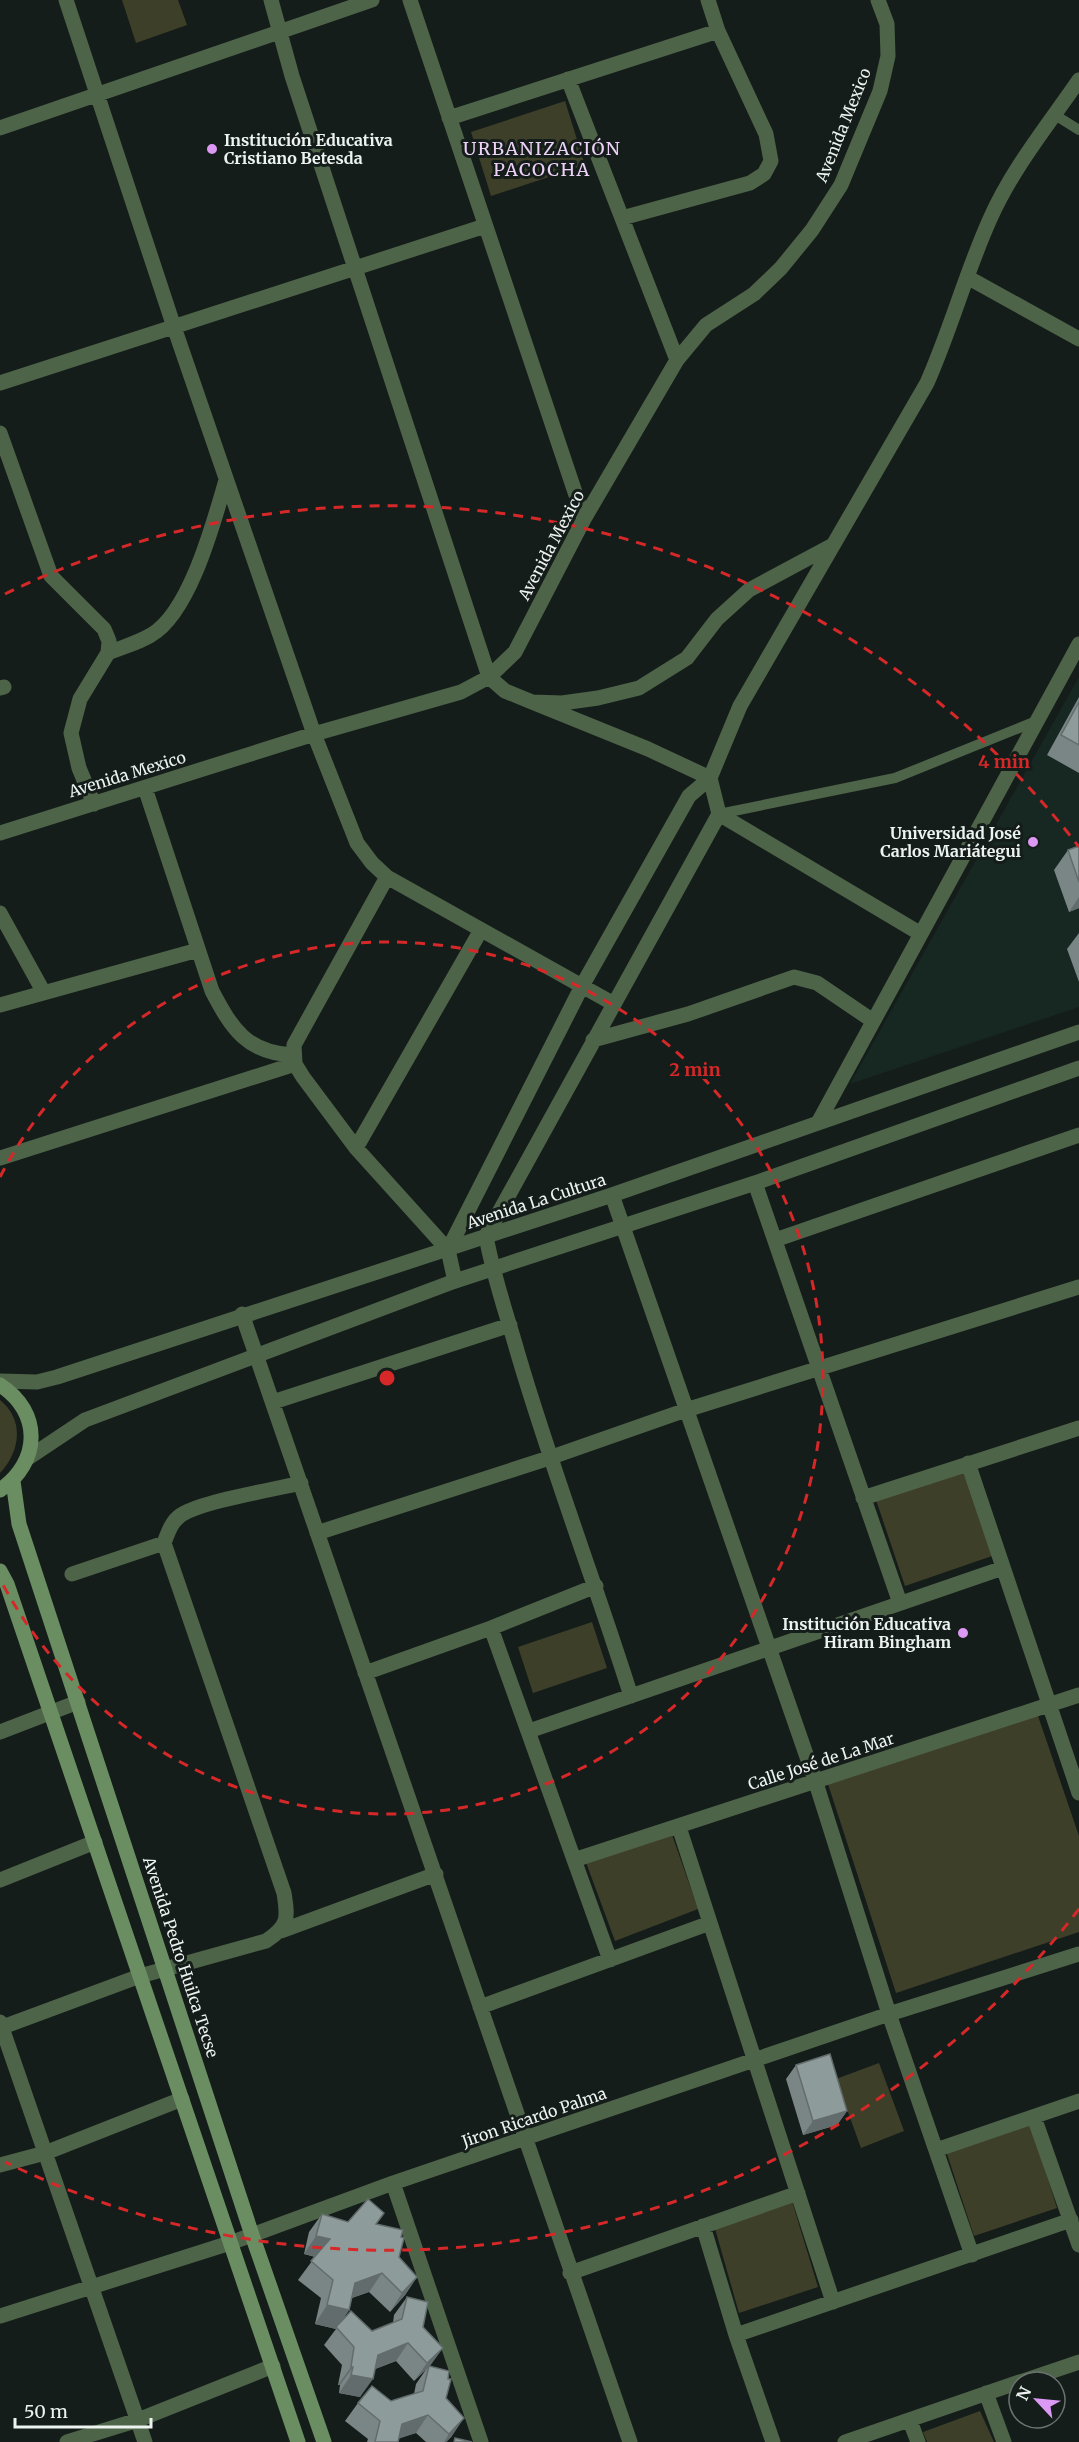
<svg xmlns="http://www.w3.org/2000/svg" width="1079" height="2442" viewBox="0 0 1079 2442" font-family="Merriweather,serif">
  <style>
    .built { fill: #172721 }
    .green { fill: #3e3f29 }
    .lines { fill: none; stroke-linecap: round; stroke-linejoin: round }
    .service { stroke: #4e6449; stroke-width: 10 }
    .minor { stroke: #4e6449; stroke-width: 15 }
    .tertiary { stroke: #4e6449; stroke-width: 15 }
    .secondary { stroke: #6a8e62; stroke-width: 15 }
    .wall { fill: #7a8585 }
    .shaded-wall { fill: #636c6c }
    .building { fill: #8e9b9b; stroke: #636c6c; stroke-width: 1.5 }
    .ring { fill: none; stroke: #d62828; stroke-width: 3; stroke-dasharray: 10 8 }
    .poi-dot { fill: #dc99f4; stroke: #151d1a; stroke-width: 2 }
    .labels { text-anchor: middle; stroke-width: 6; stroke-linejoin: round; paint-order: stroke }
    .street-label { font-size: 16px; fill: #edf3f0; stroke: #151d1a }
    .poi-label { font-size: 16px; font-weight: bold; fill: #edf3f0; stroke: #151d1a; text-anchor: end }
    .neighbourhood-label { font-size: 18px; letter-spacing: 1.5px; fill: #eed2f9; stroke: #151d1a }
    .centre { fill: #d62828; stroke: #151d1a; stroke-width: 3 }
    .ring-label { font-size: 18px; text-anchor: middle; font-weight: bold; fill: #d62828; stroke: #151d1a; stroke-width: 6; stroke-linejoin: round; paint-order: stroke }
  </style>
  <rect width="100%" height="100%" fill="#151d1a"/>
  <path class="built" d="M1079 677V1007L850 1084Z"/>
  <path class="green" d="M122 0H178L187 25 136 43Z
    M565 101 585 165 491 196 471 132Z
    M0 1400C25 1420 20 1452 0 1473Z
    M963 1467 992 1556 905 1586 874 1494Z
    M592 1622 607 1668 533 1693 518 1647Z
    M1037 1713 1079 1836V1932L896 1993 827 1781Z
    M670 1829 698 1909 615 1941 584 1857Z
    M879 2063 904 2131 861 2148 836 2079Z
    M1029 2119 1057 2208 974 2236 945 2148Z
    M791 2198 818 2287 739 2313 714 2225Z
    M980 2411 994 2442H927L923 2432Z"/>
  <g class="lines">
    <path class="service" d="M1055 115 1079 130
      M719 814 895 778 1034 722"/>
    <path class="minor" d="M66 0 174 327 314 734 357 843 372 863 387 877 614 1004
      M271 0 292 76 489 677 505 691 532 702 562 703 598 698 639 688 687 658 717 619 749 590 831 546
      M410 0 584 519
      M568 79 677 360
      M449 118 718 31
      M0 128 372 0
      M622 218 750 183 764 174 771 161 766 134 718 31 708 0
      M967 277 1079 339
      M0 383 485 226
      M0 433 51 576 104 629 109 641 108 653 80 699 71 733 79 768 94 804
      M108 653C122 647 138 643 151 635 190 613 214 521 226 480
      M0 688 4 687
      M532 702 648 749 710 778 719 814 486 1236C493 1276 507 1315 518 1354 552 1470 595 1582 631 1696
      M145 788 212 991C232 1029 247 1053 293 1055
      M719 814 921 934
      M0 833 314 734 461 692 489 677 515 652 584 519 677 360 706 325 754 294 781 268 812 230 841 185 880 91 888 56 887 24 878 0
      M387 877 294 1045 295 1064 303 1077 356 1148 448 1250 455 1281
      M0 913 43 991
      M0 1005 198 950
      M593 1040 688 1014 794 977 817 983 873 1021
      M819 1121 1079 644
      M356 1148 481 930
      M0 1158 295 1064
      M755 1183 900 1603
      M612 1195 816 1783 889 2014 972 2255
      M775 1240 1079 1135
      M448 1250 582 986 689 796 710 778 740 706 927 383C951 329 966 272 990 219 1012 169 1048 125 1079 80
      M242 1314 630 2442
      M273 1402 510 1325
      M968 1463 1079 1793
      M863 1498 1079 1428
      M317 1533 549 1458 686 1410 1079 1287
      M72 1574 164 1543
      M491 1628 610 1960
      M365 1673 491 1628 596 1586
      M529 1731 1003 1568
      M0 1732 78 1702
      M679 1827 833 2302
      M574 1860 1079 1695
      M0 1880 95 1842
      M281 1931 436 1874
      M480 2007 710 1923
      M0 2022 145 2442
      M0 2028 140 1976 266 1941C289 1926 288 1918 284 1893L164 1543C168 1533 171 1522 181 1515 203 1501 272 1490 301 1483
      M1034 2117 1079 2245
      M936 2150 1079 2101
      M0 2165 45 2153 182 2099
      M393 2183 481 2442
      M703 2226 736 2335 773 2442
      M570 2273 798 2193
      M0 2316 230 2243 393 2183 889 2014 1079 1954
      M736 2335 1071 2220
      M1020 2382 1079 2362
      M986 2393 1004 2442
      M910 2421 918 2442
      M67 2442 138 2420 273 2366
      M845 2442 1019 2382"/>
    <path class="tertiary" d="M0 1381 37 1382 57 1377 612 1195 1079 1032
      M28 1458 85 1420 455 1281 755 1183 1079 1068"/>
    <path class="secondary" d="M0 1385C42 1412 41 1462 0 1490
      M13 1481 19 1524 252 2235 324 2442
      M0 1571 7 1584 298 2442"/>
  </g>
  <path class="wall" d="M1079 697V773L1047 755Z
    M1079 846V908L1069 912 1054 870 1068 850Z
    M1079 933V982L1067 949Z
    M796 2065 847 2111 837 2125 803 2135 786 2079Z
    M322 2214 348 2222 377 2224 401 2237 399 2257 417 2277 405 2295 390 2312 369 2292 352 2298 349 2310 339 2325 372 2331 393 2323 394 2315 407 2297 423 2327 430 2366 448 2379 446 2398 452 2436 446 2442H426L416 2433 398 2438V2442H367L368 2439 345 2421 358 2403 391 2401 414 2394 416 2384 427 2368 414 2381 396 2361 375 2369 360 2397 339 2393 340 2385H338L342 2365 324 2345 336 2329 315 2324 321 2298 298 2280 315 2257 304 2254 309 2232Z"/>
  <path class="shaded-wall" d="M1079 897V908L1069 912Z
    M847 2111 837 2125 803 2135 813 2121Z
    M316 2236 330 2239 317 2257 304 2254Z
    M382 2273 369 2292 342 2301 355 2283Z
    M417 2277 405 2295 390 2312 402 2293Z
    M327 2305 349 2310 336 2329 315 2324Z
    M408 2343 396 2361 365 2373 378 2355Z
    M443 2348 430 2366 414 2381 427 2363Z
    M351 2367H353L340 2385H338Z
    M351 2375 373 2379 360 2397 339 2393Z
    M428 2415 416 2433 389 2442 402 2424Z
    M464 2418 452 2436 446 2442H444L449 2434Z"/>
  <path class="building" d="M1079 702V745L1061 735Z
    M1079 846V882L1068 850Z
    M830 2054 847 2111 813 2121 796 2065Z
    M368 2199 384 2213 376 2224 403 2230 401 2237 404 2238 399 2257 417 2277 402 2293 382 2273 355 2283 349 2310 327 2305 333 2280 311 2261 330 2239 316 2236 322 2214 348 2222Z
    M407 2297 428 2302 423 2327 443 2348 427 2363 408 2343 378 2355 373 2379 351 2375 353 2367H351L354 2347 336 2327 351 2311 372 2331 402 2319Z
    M429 2366 449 2371 448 2379H451L446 2398 464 2418 449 2434 428 2415 402 2424 398 2442H375L380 2421 358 2403 372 2386 391 2401 423 2391Z
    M455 2438 472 2442H454Z"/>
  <g class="ring">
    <path d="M0 1177A436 436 0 1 1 0 1579"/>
    <path d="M1079 1909A872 872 0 0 1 5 2162M5 594A872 872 0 0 1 1079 847"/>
  </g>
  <g class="poi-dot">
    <circle cx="212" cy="149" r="6"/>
    <circle cx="1033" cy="842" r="6"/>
    <circle cx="963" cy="1633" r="6"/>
  </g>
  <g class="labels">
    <g class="street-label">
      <text transform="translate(843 125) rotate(-68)" y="6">Avenida Mexico</text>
      <text transform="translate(551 545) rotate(-62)" y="6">Avenida Mexico</text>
      <text transform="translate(127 774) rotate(-17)" y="6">Avenida Mexico</text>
      <text transform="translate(536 1201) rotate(-18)" y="6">Avenida La Cultura</text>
      <text transform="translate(821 1761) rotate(-18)" y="6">Calle José de La Mar</text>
      <text transform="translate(181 1957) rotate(72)" y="6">Avenida Pedro Huilca Tecse</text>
      <text transform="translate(534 2117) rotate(-19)" y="6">Jiron Ricardo Palma</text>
    </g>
    <g class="poi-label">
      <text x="224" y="146" text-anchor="start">Institución Educativa<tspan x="224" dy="18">Cristiano Betesda</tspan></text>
      <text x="1021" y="839">Universidad José<tspan x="1021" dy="18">Carlos Mariátegui</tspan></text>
      <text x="951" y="1630">Institución Educativa<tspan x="951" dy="18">Hiram Bingham</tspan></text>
    </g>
    <g class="neighbourhood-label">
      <text x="542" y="155">URBANIZACIÓN<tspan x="542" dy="21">PACOCHA</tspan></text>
    </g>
  </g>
  <circle cx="387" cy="1378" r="9" class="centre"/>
  <g class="ring-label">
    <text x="1004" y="768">4 min</text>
    <text x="695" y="1076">2 min</text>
  </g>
  <g transform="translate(1037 2400) rotate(296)"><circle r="28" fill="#151d1a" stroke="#6b7370" stroke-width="1.5"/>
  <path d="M0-4.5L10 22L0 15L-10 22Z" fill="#dc99f4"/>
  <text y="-9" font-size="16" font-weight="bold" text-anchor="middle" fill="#edf3f0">N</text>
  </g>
  <path d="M15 2418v9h136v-9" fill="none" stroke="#edf3f0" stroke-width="3"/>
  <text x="24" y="2418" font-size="18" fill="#edf3f0" stroke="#151d1a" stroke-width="4.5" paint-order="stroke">50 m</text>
</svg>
